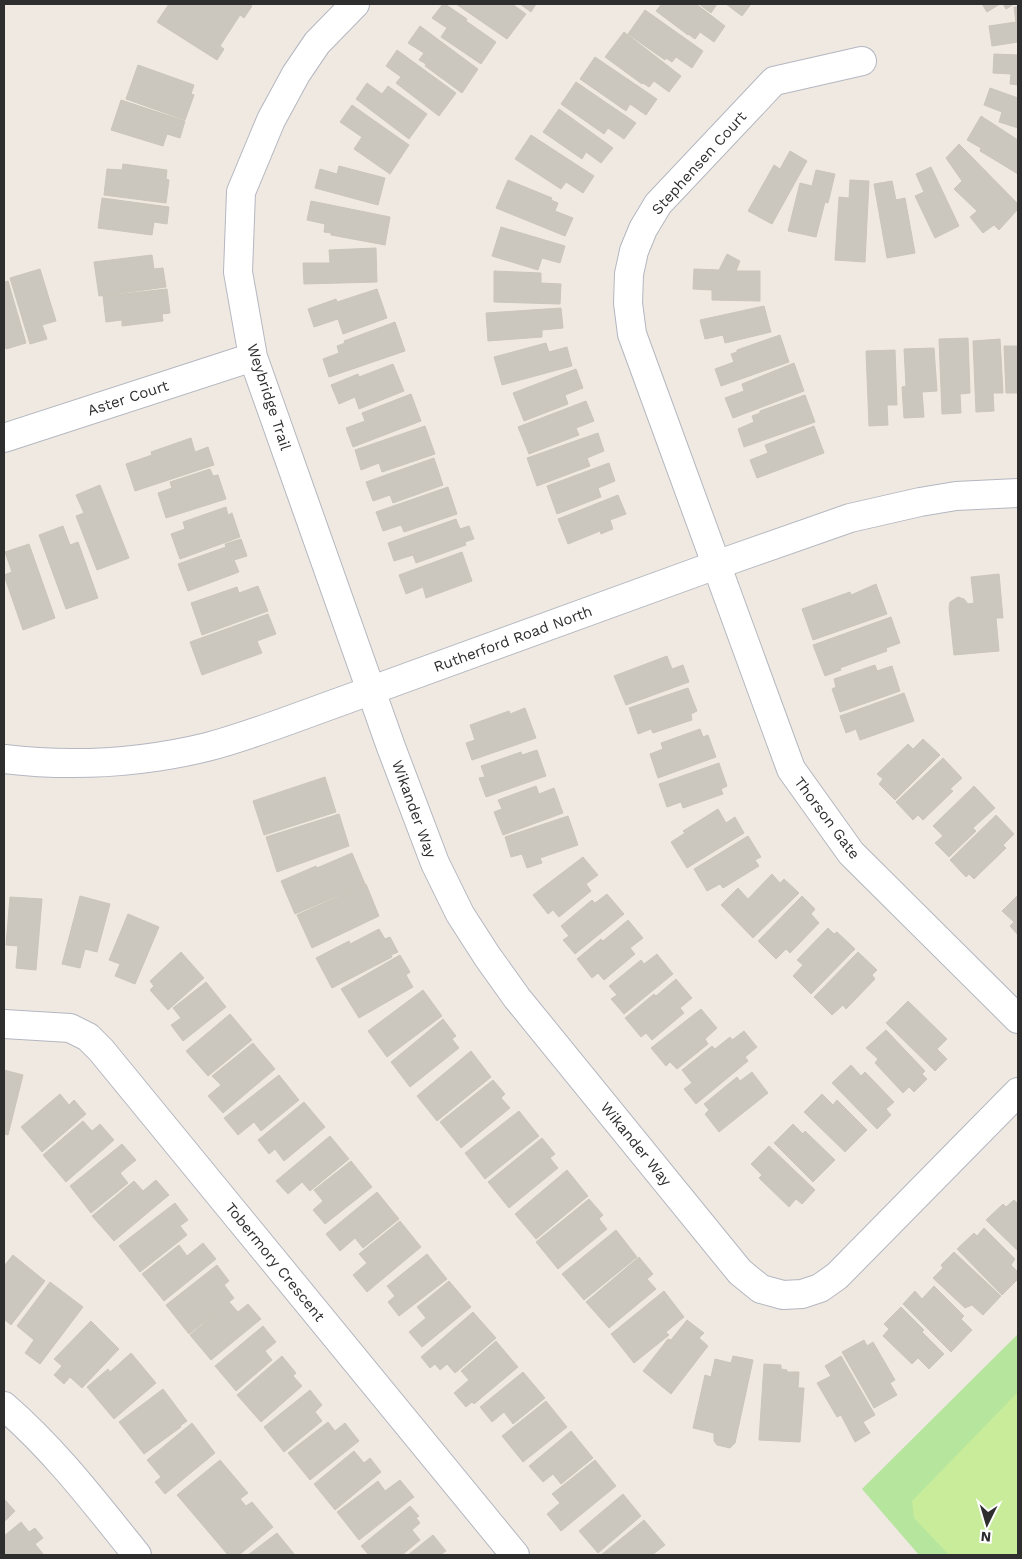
<svg xmlns="http://www.w3.org/2000/svg" width="1022" height="1559" viewBox="0 0 1022 1559" font-family="'Work Sans',sans-serif">
  <style>
    .green { fill: #b6e59e }
    .pitch { fill: #c9ec9a }
    .building { fill: #cbc7bf; stroke: #cbc5ba }
    .lines { fill: none; stroke-linecap: round; stroke-linejoin: round }
    .minor-casing { stroke: #b4b7c1; stroke-width: 30 }
    .tertiary-casing { stroke: #b4b7c1; stroke-width: 30 }
    .minor { stroke: #fff; stroke-width: 28 }
    .tertiary { stroke: #fff; stroke-width: 28 }
    .labels { text-anchor: middle; stroke-width: 5; stroke-linejoin: round; paint-order: stroke }
    .street-label { font-size: 15px; fill: #2e2e2e; stroke: #fff }
  </style>
  <rect width="100%" height="100%" fill="#efe9e1"/>
  <path class="green" d="M1018 1334V1555H919L862 1489Z"/>
  <path class="pitch" d="M1018 1392V1555H949L914 1518 912 1501Z"/>
  <path class="building" d="M169 4H249L252 6 244 18 240 15 220 46 224 49 217 60 157 22Z
    M443 4H445L467 19 466 21 496 42 481 64 441 37 447 28 432 18Z
    M456 4H512L526 14 507 39Z
    M520 4H536L531 12Z
    M662 4H696L725 26 714 42 700 32 695 39 688 34V35L656 11Z
    M699 4H717L711 13Z
    M726 4H751L742 16Z
    M982 4H1000L987 12Z
    M1003 4H1014L1006 9Z
    M1014 7H1018V42L992 46 989 26 1016 22Z
    M645 10 703 51 692 68 676 57 672 62 666 58 665 60 628 34Z
    M420 26 478 69 462 93 425 66 426 64 419 60 424 53 408 43Z
    M624 32 681 76 669 92 654 81 649 87 643 83 642 84 605 57Z
    M397 50 456 93 439 116 396 83 401 77 386 66Z
    M994 54 1018 55V85L1010 84 1011 74 993 73Z
    M595 57 657 99 646 115 630 104 626 111 580 79Z
    M138 65 194 85 191 94 194 95 185 120 126 99Z
    M576 82 636 123 624 139 608 128 604 134 561 104Z
    M367 83 382 94 388 86 427 114 409 139 356 99Z
    M990 88 1018 98V128L999 122 1002 112 984 105Z
    M121 100 185 121 180 138 167 134 163 146 111 130Z
    M352 105 409 145 390 174 354 149 362 137 340 122Z
    M559 109 613 148 601 163 586 152 582 159 543 132Z
    M981 116 1018 140V174L980 151 981 148 967 140Z
    M531 135 594 176 583 193 566 182 561 189 515 159Z
    M959 144 1018 204V209L999 230 994 225 983 233 970 217 977 211 954 189 962 181 946 158Z
    M790 151 807 161 772 224 748 211 774 165 780 169Z
    M123 164 167 170 166 179 169 180 166 203 104 195 107 169 122 170Z
    M339 166 385 178 378 205 315 188 320 169 337 174Z
    M931 167 959 226 935 238 915 196 924 192 916 174Z
    M816 170 835 174 828 203 825 202 816 237 788 231 800 183 812 186Z
    M508 180 552 198 551 200 558 203 555 211 573 218 565 236 496 208Z
    M850 180 869 181 865 262 835 260 839 197 849 198Z
    M892 181 896 200 905 198 915 253 887 258 874 184Z
    M102 198 169 207 167 224 154 222 152 235 98 228Z
    M311 201 390 217 385 245 331 235V233L324 232 325 224 307 220Z
    M501 227 565 246 560 263 542 258 538 270 492 256Z
    M376 248 377 282 304 284 303 263H330L329 250Z
    M727 254 740 261 736 271H760V301L712 300V290L693 289 694 269 719 270Z
    M152 255 154 269 163 268 166 287 99 296 94 262Z
    M40 269 56 321 42 325 47 339 30 344 10 278Z
    M494 271 541 273V283L561 284 560 304 494 302Z
    M8 281 26 343 6 349 4 342V282Z
    M167 289 170 313 162 314 163 321 122 326V320L106 322 103 296Z
    M377 289 387 318 343 334 338 319 314 327 308 309 336 299 337 302Z
    M764 306 771 332 725 343 723 335 705 339 700 320Z
    M561 308 563 328 542 330V337L488 341 486 313Z
    M395 322 405 351 329 377 323 359 339 353 337 346 345 343 344 341Z
    M780 335 789 362 721 386 715 369 734 362 731 354 737 352V350Z
    M968 338 970 393 960 394 961 413 942 414 939 339Z
    M1000 339 1003 393H993L994 411 976 412 973 341Z
    M546 343 549 352 567 347 572 366 502 385 494 357Z
    M1004 346H1018V393H1006Z
    M934 348 937 391 922 392 924 417 904 418 902 387 906 386 904 349Z
    M895 350 897 405H887L888 425 869 426 866 351Z
    M794 363 804 391 733 418 725 398 744 391 742 384Z
    M393 364 404 391 359 409 355 397 339 404 331 385 358 374 359 377Z
    M576 369 583 388 565 395 568 404 524 421 513 393Z
    M411 394 421 421 353 447 346 428 365 421 362 413Z
    M805 395 815 422 744 447 738 429 754 422 752 416 760 413V411Z
    M586 401 594 421 576 428 579 435 529 454 518 427Z
    M425 426 435 454 382 472 379 463 361 470 355 450Z
    M814 426 824 453 757 478 750 460 768 453 765 445Z
    M598 433 604 451 587 458 590 466 537 486 527 458Z
    M191 438 195 452 208 447 214 465 135 491 126 464 152 455 151 452Z
    M434 458 443 485 393 503 390 495 373 501 366 482Z
    M609 463 615 481 598 488 601 497 557 514 547 486Z
    M210 469 213 476 218 475 226 499 166 518 158 493 172 488 170 482Z
    M100 485 129 558 97 570 76 516 84 513 76 495Z
    M448 487 457 514 404 532 401 525 383 531 376 512Z
    M618 495 626 514 610 520 613 529 601 534 600 531 568 544 558 519Z
    M226 507 228 515 232 513 240 537 180 559 171 534 185 529 183 522Z
    M456 519 460 529 469 526 474 539 465 542 466 545 416 563 413 555 394 561 388 543Z
    M63 526 70 545 78 542 98 598 66 609 39 535Z
    M241 539 247 556 234 560 239 572 188 591 178 564 226 547 225 544Z
    M29 544 55 618 23 630 4 575 12 572 5 552Z
    M462 552 472 581 426 598 423 587 406 594 399 575Z
    M999 574 1003 618H996L999 651 954 655 949 608 950 602 958 597 964 599 968 604 974 603 971 577Z
    M876 584 887 614 813 640 802 609 850 592 851 595Z
    M258 586 268 611 202 635 191 603 237 587 239 593Z
    M268 614 276 634 257 641 262 653 202 675 190 642Z
    M891 617 900 643 886 648 887 651 840 668 841 670 825 676 813 645Z
    M667 656 672 669 683 665 689 682 626 705 614 676Z
    M875 665 877 671 892 666 900 691 840 712 832 689 836 687 834 679Z
    M688 688 697 711 691 714 692 720 653 733 651 729 638 734 629 708Z
    M904 693 914 721 860 740 856 729 846 733 840 716Z
    M525 708 536 738 472 760 466 743 475 740 470 725 509 711 510 714Z
    M700 729 703 737 708 735 716 757 658 778 650 754 663 749 661 743Z
    M923 739 940 755 895 800 879 784 883 779 877 774 908 744 913 749Z
    M537 750 546 776 486 797 479 778 485 777 481 766 521 752 522 755Z
    M943 758 962 778 950 789 953 791 923 820 918 815 913 820 896 802Z
    M719 763 727 786 721 789 723 794 683 808 681 802 667 807 659 784Z
    M325 777 336 812 264 835 253 801Z
    M536 786 539 794 554 788 563 813 503 835 494 812 502 809 498 800Z
    M974 786 995 808 973 828 976 831 949 857 935 843 943 836 933 826Z
    M718 809 726 823 735 817 744 833 687 868 671 842 685 833 683 831Z
    M339 814 349 846 277 872 266 837Z
    M996 815 1014 834 1003 845 1006 848 974 879 969 874 966 877 950 860Z
    M568 816 578 845 540 858 542 863 527 868 522 854 511 857 505 837Z
    M748 836 761 857 755 860 759 866 723 888 720 884 707 891 694 869Z
    M352 853 365 884 295 914 281 881 316 866 317 868Z
    M583 857 598 875 586 884 591 891 559 917 553 910 548 914 533 895Z
    M772 874 780 883 784 879 799 893 753 938 721 905 738 888 748 899Z
    M366 884 379 916 312 948 297 915Z
    M607 894 624 914 575 954 563 940 569 936 561 926 592 900 595 903Z
    M1018 895V935L1010 926 1014 922 1002 911Z
    M80 896 110 904 97 952 85 949 80 968 62 964Z
    M802 896 815 909 811 914 819 923 790 953 786 949 776 959 758 941Z
    M10 897 42 899 36 970 16 968 18 946 6 945Z
    M128 914 159 927 135 984 115 976 120 964 109 960Z
    M628 920 643 938 630 948 635 954 604 980 598 973 592 978 577 959 601 939 603 941Z
    M828 928 834 934 837 932 855 949 811 994 793 976 803 965 797 960Z
    M379 929 385 939 390 937 398 952 391 955 392 957 332 988 316 958 349 941 350 944Z
    M181 952 204 978 168 1010 150 990 154 986 150 981Z
    M858 952 877 970 872 975 875 979 846 1009 843 1005 832 1015 814 997Z
    M657 954 673 974 624 1014 611 999 617 995 609 986 641 960 644 964Z
    M400 955 410 972 406 975 413 987 359 1018 341 989Z
    M676 979 692 998 680 1008 684 1013 652 1040 646 1033 641 1037 625 1018 654 994 656 996Z
    M206 982 226 1007 183 1041 171 1025 181 1018 173 1008Z
    M423 990 442 1016 387 1057 368 1031Z
    M908 1001 947 1039 937 1049 947 1059 935 1071 886 1023Z
    M701 1009 717 1028 705 1039 708 1044 677 1069 670 1062 666 1066 651 1048Z
    M230 1014 252 1040 208 1076 186 1051Z
    M443 1019 456 1036 452 1039 459 1048 410 1087 391 1062Z
    M886 1030 925 1071 922 1074 927 1079 914 1092 909 1087 903 1093 875 1063 878 1059 866 1048Z
    M744 1031 757 1047 745 1057 748 1061 696 1104 684 1089 692 1083 682 1070 712 1046 715 1049 730 1037 732 1040Z
    M253 1043 275 1069 223 1113 208 1096 221 1085 212 1076Z
    M471 1051 491 1077 437 1121 417 1096Z
    M851 1065 861 1076 865 1072 894 1102 886 1109 891 1115 877 1129 832 1083Z
    M4 1070 23 1075 8 1135 4 1134Z
    M752 1072 768 1093 719 1132 705 1114 709 1110 704 1104 737 1077 740 1081Z
    M279 1075 299 1100 261 1131 254 1122 238 1135 224 1118Z
    M493 1080 505 1094 501 1098 510 1108 461 1148 440 1122Z
    M60 1094 69 1105 74 1100 86 1114 42 1152 21 1127Z
    M822 1094 833 1105 837 1100 867 1130 845 1152 804 1112Z
    M304 1102 325 1127 284 1161 275 1149 269 1154 258 1140Z
    M519 1111 539 1136 485 1179 465 1153Z
    M83 1121 92 1131 100 1124 114 1140 66 1182 43 1155Z
    M793 1124 803 1134 805 1131 835 1160 813 1182 774 1143Z
    M330 1136 349 1159 310 1191 302 1182 288 1194 276 1181Z
    M542 1138 555 1154 550 1158 558 1168 509 1208 488 1182Z
    M122 1144 136 1160 120 1173 128 1183 91 1213 70 1186Z
    M769 1146 815 1190 802 1204 796 1199 789 1207 759 1178 762 1175 751 1164Z
    M351 1161 372 1187 325 1224 313 1210 323 1201 314 1190Z
    M567 1170 588 1196 536 1239 515 1214Z
    M156 1180 169 1195 114 1241 92 1216 134 1181 143 1191Z
    M377 1192 399 1219 363 1248 355 1238 340 1251 326 1234Z
    M589 1199 603 1215 599 1219 607 1229 558 1269 536 1242Z
    M1014 1200 1018 1204V1251L986 1220 1003 1204 1006 1207Z
    M175 1203 188 1220 180 1226 187 1235 140 1272 119 1246Z
    M400 1221 421 1247 367 1292 353 1275 367 1263 359 1254Z
    M984 1228 1015 1259 1011 1265 1018 1272V1279L1002 1295 957 1249 974 1233 977 1236Z
    M616 1230 637 1257 584 1300 562 1274Z
    M203 1243 216 1259 164 1301 142 1274 179 1245 187 1256Z
    M954 1252 1001 1296 983 1315 972 1305 965 1308 933 1278 943 1268 941 1265Z
    M427 1254 447 1279 399 1316 388 1302 395 1296 387 1286Z
    M13 1255 45 1281 11 1325 4 1319V1266Z
    M639 1257 653 1274 647 1279 656 1289 609 1328 586 1302Z
    M217 1265 229 1281 224 1285 234 1298 189 1334 166 1305Z
    M449 1281 471 1307 422 1347 409 1332 426 1318 417 1307Z
    M50 1282 83 1307 40 1364 25 1353 34 1340 17 1326Z
    M934 1286 964 1316 961 1319 972 1330 951 1352 903 1304 915 1291 922 1299Z
    M664 1291 684 1317 666 1332 669 1335 634 1363 611 1334Z
    M229 1302 238 1312 248 1304 261 1319 211 1360 190 1335Z
    M901 1307 924 1330 922 1332 944 1354 929 1369 918 1358 912 1364 883 1336 889 1329 884 1324Z
    M473 1312 496 1338 455 1373 447 1364 440 1370 435 1364 430 1368 421 1357Z
    M687 1320 704 1333 699 1338 708 1346 671 1394 643 1371 668 1339 671 1340Z
    M91 1321 119 1349 82 1388 70 1377 64 1384 54 1375 62 1366 54 1359Z
    M263 1326 276 1342 265 1351 272 1360 236 1391 215 1366Z
    M864 1340 867 1346 873 1342 895 1380 890 1383 897 1395 874 1408 842 1352Z
    M496 1341 518 1367 474 1404 472 1402 466 1407 454 1393 469 1380 461 1371Z
    M131 1353 156 1383 114 1419 87 1387 108 1369 110 1372Z
    M282 1356 296 1373 293 1376 302 1386 261 1422 237 1395Z
    M733 1356 753 1360 735 1443 730 1448 717 1445 714 1441V1433L693 1428 705 1375 711 1377 715 1359 731 1363Z
    M841 1356 875 1415 863 1422 870 1433 855 1442 841 1415 837 1417 817 1383 831 1376 825 1366Z
    M764 1364 781 1365V1369L787 1370V1372H799L798 1388H804L800 1442 759 1440Z
    M523 1372 545 1398 513 1424 504 1412 492 1422 480 1407Z
    M163 1389 187 1421 180 1426 181 1427 144 1454 119 1422Z
    M310 1390 322 1405 315 1412 322 1421 284 1452 264 1427Z
    M546 1401 567 1427 523 1462 502 1436Z
    M328 1422 335 1431 345 1423 359 1441 310 1480 288 1453Z
    M192 1423 215 1453 165 1494 155 1482 161 1477 147 1460Z
    M571 1431 593 1458 561 1484 553 1474 543 1482 529 1466Z
    M354 1451 364 1463 370 1458 381 1472 335 1510 314 1484Z
    M220 1460 248 1493 240 1499 246 1506 252 1502 273 1527 239 1555H228L177 1495Z
    M595 1460 616 1486 561 1531 547 1514 560 1503 552 1494Z
    M400 1480 414 1497 359 1540 337 1512 378 1481 385 1491Z
    M623 1494 641 1516 598 1553 579 1531Z
    M4 1499 15 1511 4 1522Z
    M410 1506 419 1516 416 1518 420 1523 412 1530 420 1540 402 1555H369L361 1546Z
    M644 1520 665 1545 652 1555H601Z
    M21 1522 29 1532 35 1528 43 1538 35 1544 44 1555H4V1536Z
    M277 1533 295 1555H248Z
    M433 1535 446 1551 440 1555H408Z"/>
  <g class="lines">
    <g class="minor-casing">
      <path id="minor" d="M355 4 317 43 296 74 271 120 241 192 238 272 253 357 391 747 435 863 460 914 487 956 517 998 740 1272 761 1289 783 1295 802 1294 820 1288 837 1276 1018 1092
        M862 61 774 81 658 204 643 229 634 251 629 274 628 303 632 334 791 769 851 853 1018 1019
        M4 438 253 357
        M4 1024 70 1028 88 1037 101 1050 515 1555
        M4 1406C55 1450 95 1503 137 1555"/>
    </g>
    <g class="tertiary-casing">
      <path id="tertiary" d="M4 759C72 767 141 763 207 747 238 739 268 728 298 717L716 565 850 518 920 502 956 496 1018 493"/>
    </g>
    <use href="#minor" class="minor"/>
    <use href="#tertiary" class="tertiary"/>
  </g>
  <g class="labels">
    <g class="street-label">
      <text transform="translate(699 163) rotate(-48)" y="5">Stephensen Court</text>
      <text transform="translate(269 397) rotate(72)" y="5">Weybridge Trail</text>
      <text transform="translate(128 398) rotate(-18)" y="5">Aster Court</text>
      <text transform="translate(513 639) rotate(-20)" y="5">Rutherford Road North</text>
      <text transform="translate(414 809) rotate(70)" y="5">Wikander Way</text>
      <text transform="translate(827 818) rotate(53)" y="5">Thorson Gate</text>
      <text transform="translate(636 1144) rotate(51)" y="5">Wikander Way</text>
      <text transform="translate(275 1262) rotate(51)" y="5">Tobermory Crescent</text>
    </g>
  </g>
  <rect width="1022" height="1559" fill="none" stroke="#2e2e2e" stroke-width="10"/>
  <g transform="translate(987 1524) rotate(185)" stroke="#ffffff" stroke-width="4" paint-order="stroke">
  <path d="M0-4L9 19L0 12L-9 19Z" fill="#2e2e2e"/>
  <text y="-8" font-size="14" font-weight="bold" text-anchor="middle" fill="#2e2e2e">N</text>
  </g>
</svg>
